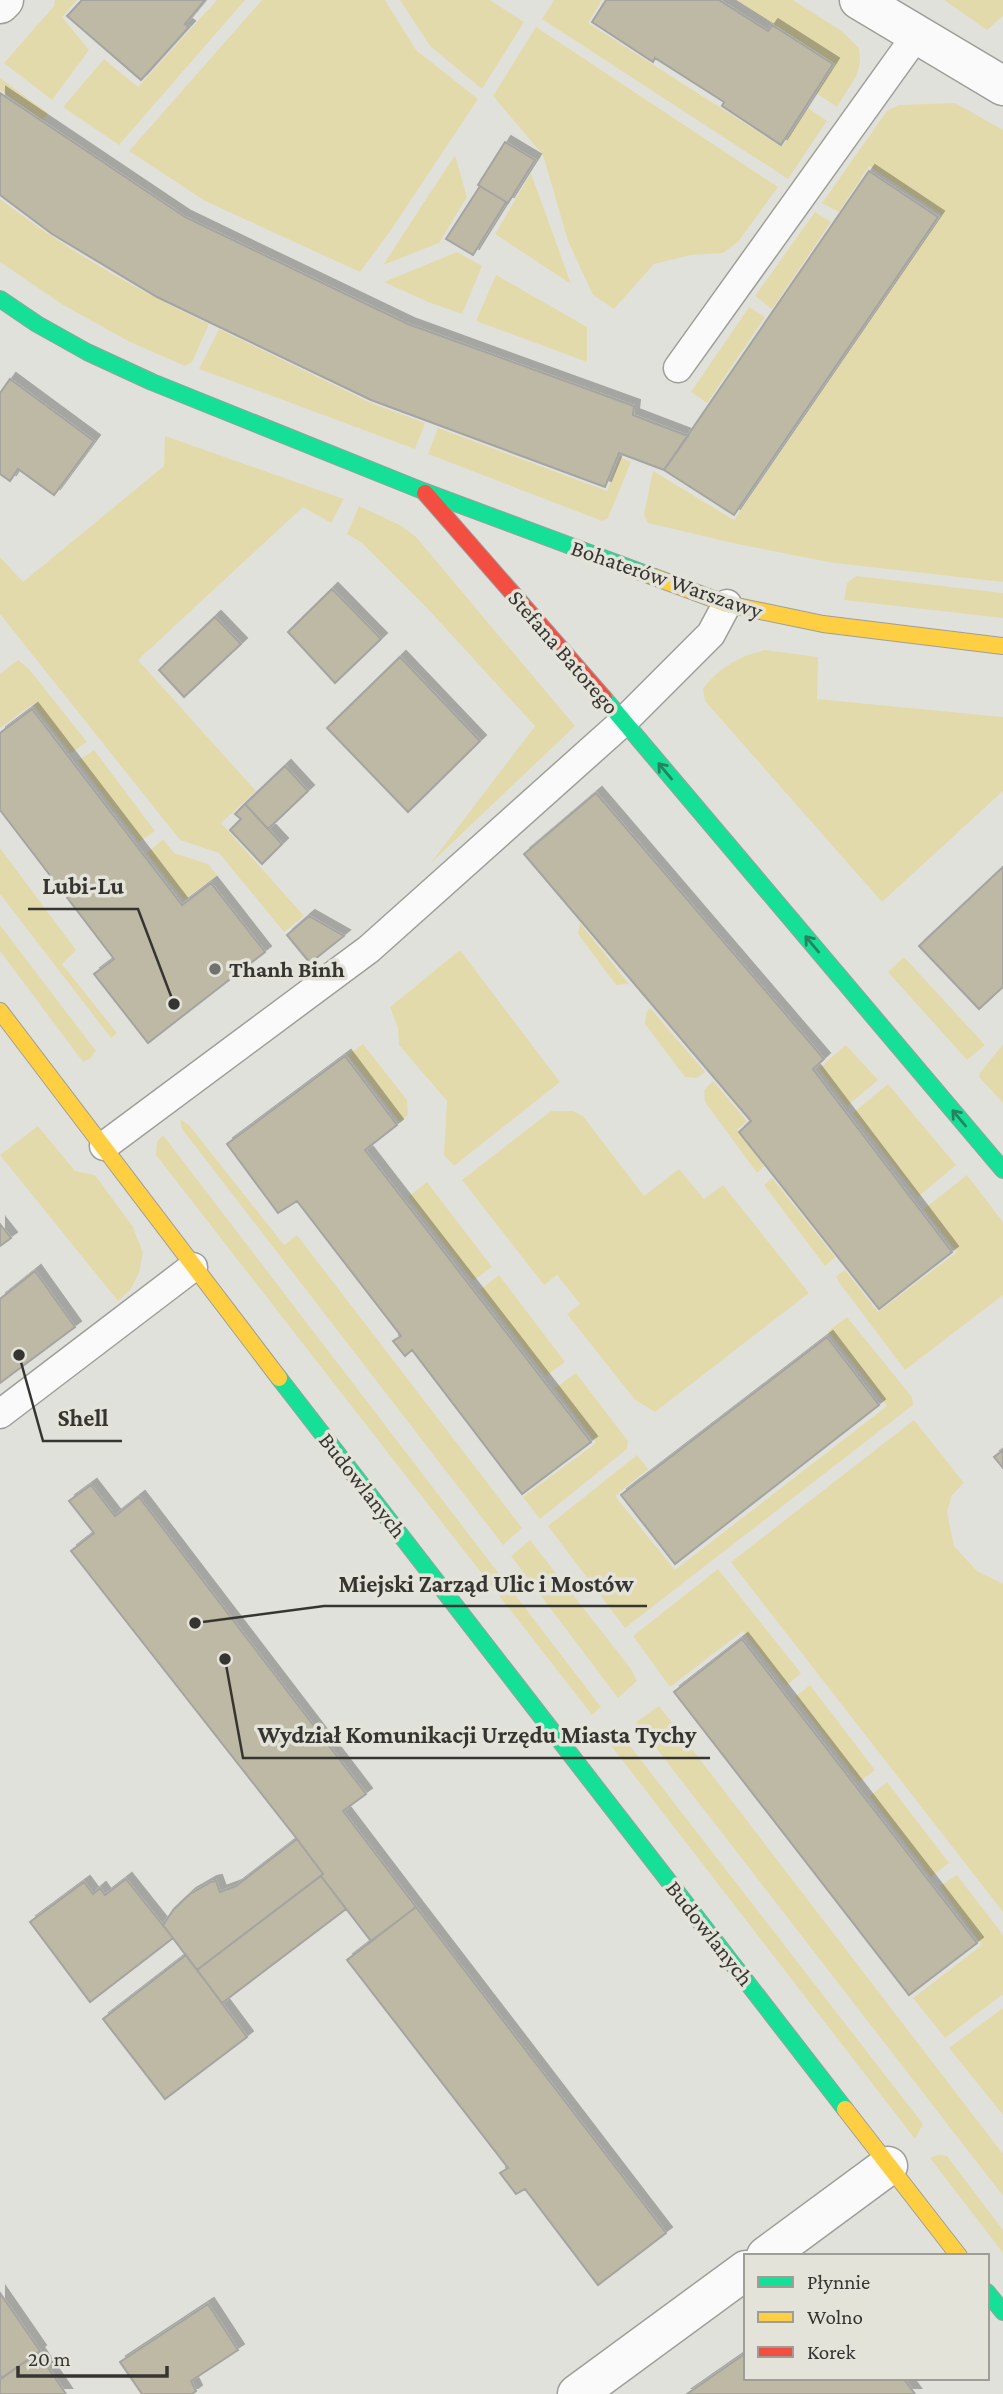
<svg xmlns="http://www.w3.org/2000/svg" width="1003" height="2394" viewBox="0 0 1003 2394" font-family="'Crimson Pro',serif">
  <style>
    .green { fill: #e3daab }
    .building { fill: #bdb9a5; stroke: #a5a4a1; stroke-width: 2; filter: url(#shadow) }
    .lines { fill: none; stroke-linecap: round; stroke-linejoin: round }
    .lane-casing { stroke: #9e9e9a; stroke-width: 31 }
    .street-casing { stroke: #9e9e9a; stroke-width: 41 }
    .fast-casing { stroke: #9e9e9a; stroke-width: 18 }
    .slow-casing { stroke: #9e9e9a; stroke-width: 18 }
    .jam-casing { stroke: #9e9e9a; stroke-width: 18 }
    .lane { stroke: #fafafa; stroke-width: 28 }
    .street { stroke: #fafafa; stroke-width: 38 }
    .fast { stroke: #16e098; stroke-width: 16 }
    .slow { stroke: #ffcf43; stroke-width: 16 }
    .jam { stroke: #f24e42; stroke-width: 16 }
    .oneway { stroke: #28825f }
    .poi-dot { fill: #72716d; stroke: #e4e3d9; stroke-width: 2.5 }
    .labels { text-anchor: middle; stroke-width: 7; stroke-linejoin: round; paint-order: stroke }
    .street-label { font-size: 23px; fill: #363531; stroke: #e4e3d9 }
    .poi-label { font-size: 23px; font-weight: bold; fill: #363531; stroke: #e4e3d9; text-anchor: start }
    .leader { fill: none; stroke: #363531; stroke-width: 2.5 }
    .callout-dot { fill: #363531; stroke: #e4e3d9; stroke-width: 2.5 }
    .callout-label { font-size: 24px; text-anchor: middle; font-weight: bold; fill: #363531; stroke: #e4e3d9; stroke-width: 7; stroke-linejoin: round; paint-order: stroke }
  </style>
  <defs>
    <filter id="shadow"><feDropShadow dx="6" dy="-6" stdDeviation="0" flood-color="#0004"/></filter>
  </defs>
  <rect width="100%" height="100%" fill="#e1e1dc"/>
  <path class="green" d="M55 0H77L62 17 89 50 52 100 4 63 54 6Z
    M217 0H245L119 145 63 107 104 59 138 87Z
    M262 0H385L416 50 478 99 391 230 360 272 205 201 129 151Z
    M400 0H490L524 22 482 89 430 46Z
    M554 0H602L588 23 782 147 808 108 827 121 788 179 542 19Z
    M737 0H793L843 32 859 48 860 62 857 75 837 107 816 93 835 64Z
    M944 0H1003V16L987 30Z
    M536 27 778 187 738 242 723 253 691 255 654 264 614 309 593 295 568 241 543 155 493 96Z
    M0 78 48 113 43 120 0 90Z
    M955 103 1003 130V582L834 563 737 544 648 523 644 514 653 471 734 520 942 215 869 166 839 212 822 203 887 111 899 105Z
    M455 155 467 197 439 243 383 265Z
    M531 173 571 284 495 234Z
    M0 199C65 249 135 289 209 324L192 362 185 366 130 342 63 305 0 262Z
    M815 212 831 222 772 309 755 296Z
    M457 252 482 266 462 314 428 302 384 282Z
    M496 275 587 327V362L476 321Z
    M749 307 765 317 707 403 691 392Z
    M219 329 371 403 425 423 415 449 199 369Z
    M438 428 607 491 620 457 631 462 608 518 602 521 428 454Z
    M165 436 344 499 331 523 303 507 138 660 256 791 221 823 304 916 284 932 219 853 180 840 0 614V557L23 582 164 466Z
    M359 506 400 525 416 537 575 726 430 864 535 726 428 609 362 543 347 534Z
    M856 576 1003 593V618L844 600 847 583Z
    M765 650 818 657 817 699 1003 717V791L882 902 705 701 703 689C719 667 740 656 765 650Z
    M18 660 29 669 87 742 71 753 33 704 0 728V674Z
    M94 750 155 831 139 842 78 761Z
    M163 839 174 853 208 864 217 875 184 900 147 853Z
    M0 848 76 950 62 964 117 1033 111 1038 0 894Z
    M580 923 629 984 616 985 578 934Z
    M0 925 96 1051 91 1058 83 1062 0 951Z
    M460 950 560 1082 454 1166 444 1155 447 1101 399 1045 398 1028 390 1007Z
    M904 957 985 1045 967 1060 888 972Z
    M650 1008 705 1072 697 1078 685 1077 645 1024 646 1013Z
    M363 1044 407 1100 408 1115 400 1122 348 1055Z
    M1003 1044V1103L979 1077 980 1073Z
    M846 1045 878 1080 847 1106 819 1068Z
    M713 1081 747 1121 737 1130 764 1166 757 1173 705 1102 704 1090Z
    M888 1084 956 1165 918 1197 853 1113Z
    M551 1111H573L583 1116 644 1196 679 1169 704 1199 723 1185 809 1293 655 1412 635 1400 567 1314 580 1304 557 1275 544 1285 462 1180Z
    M180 1119 189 1125 284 1245 297 1235 522 1528 503 1545 182 1129Z
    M38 1126 75 1171 95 1175 133 1227 143 1253 139 1273 130 1290 118 1301 0 1155Z
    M163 1135 601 1707 592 1715 156 1155 157 1142Z
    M967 1175 1003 1222V1295L905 1370 838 1281 836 1276 845 1270 878 1312 957 1252 924 1209Z
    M772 1178 835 1257 825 1266 764 1185Z
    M427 1182 492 1267 473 1281 408 1197Z
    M499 1275 565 1362 546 1376 480 1290Z
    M847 1317 912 1397 913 1405 625 1628 548 1526 637 1455 648 1469 615 1496 675 1570 887 1406 828 1331Z
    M576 1373 628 1441 627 1449 540 1519 523 1497 596 1443 555 1388Z
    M914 1420 964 1483 952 1495 947 1512 954 1546 977 1571 1003 1584V1912L731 1562Z
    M530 1540 631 1669 637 1681 618 1698 511 1556Z
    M718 1569 801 1673 786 1686 743 1631 670 1687 633 1636Z
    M810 1685 875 1770 859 1782 795 1697Z
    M659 1706 1003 2154V2196L636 1722Z
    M620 1733 923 2124 915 2139 609 1743Z
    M887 1782 949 1863 931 1877 870 1796Z
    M957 1875 1003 1935V1994L945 2038 913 1998 982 1945 940 1886Z
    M1003 2008V2115L949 2048Z
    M938 2155 947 2156 1003 2230V2253L930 2158Z"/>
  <path class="building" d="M82 0H205L185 24 189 27 141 80 67 16Z
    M606 0H719L768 31 772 25 833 64 781 145 722 106 724 102 655 58 653 62 592 22Z
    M0 93 185 217 408 324 634 406 633 415 688 436 664 470 619 453 605 487 371 400 157 297 52 234 0 195Z
    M505 142 535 160 508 203 478 185Z
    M869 171 938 217 734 515 664 470Z
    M480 186 506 202 473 255 446 239Z
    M10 379 94 441 54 495 18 469 10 481 0 474V393Z
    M332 589 381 639 335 683 288 632Z
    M215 617 241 644 184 697 159 670Z
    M400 657 480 741 408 812 327 728Z
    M32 709 182 905 211 883 265 952 148 1043 94 974 114 959 0 810V733Z
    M285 766 308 791 268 829 245 804Z
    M596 793 824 1059 813 1069 952 1252 879 1309 739 1132 751 1121 524 854Z
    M245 804 282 844 262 864 230 830 241 819 235 814Z
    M1003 867V987L979 1009 919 946Z
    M309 916 344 936 310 963 287 935Z
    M345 1056 397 1125 365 1150 591 1442 522 1494 412 1350 405 1356 393 1341 401 1336 297 1201 278 1213 227 1144Z
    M0 1224 11 1238 0 1246Z
    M35 1271 75 1327 0 1383V1299Z
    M827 1337 879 1405 675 1564 621 1495Z
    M1003 1450V1468L994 1457Z
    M91 1485 115 1516 139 1497 366 1794 343 1811 416 1907 371 1941 321 1876 323 1874 297 1839 71 1551 94 1533 69 1501Z
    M742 1639 977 1943 909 1995 674 1692Z
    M297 1839 323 1874 197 1970 163 1925 174 1909 190 1894 211 1882 216 1881 220 1892 236 1886Z
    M321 1876 346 1909 222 2003 197 1970Z
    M126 1879 173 1938 90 2002 30 1922 84 1882 93 1894 100 1888 105 1895Z
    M416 1907 666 2233 598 2285 525 2189 516 2194 500 2173 508 2168 347 1960Z
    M186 1955 247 2037 165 2099 103 2019Z
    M0 2293 40 2351 2 2378 0 2375Z
    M208 2304 238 2350 191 2381 196 2391 192 2394H142L120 2362Z
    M38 2353 66 2394H0V2379Z
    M746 2353V2378H797L799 2380 802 2378H903L915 2394H687Z"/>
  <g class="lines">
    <g class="lane-casing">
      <path id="lane" d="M678 368 916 36
        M104 1146 369 949 624 721 711 634 727 604
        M0 1414 193 1267"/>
    </g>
    <g class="street-casing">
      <path id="street" d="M859 0 1003 86
        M0 4 4 0
        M766 2256 888 2166
        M577 2394 746 2270"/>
    </g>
    <g class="fast-casing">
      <path id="fast" d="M0 299 37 324 87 352 152 382 423 491 654 577
        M604 698 1003 1170
        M279 1378 845 2109
        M987 2292 1003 2312"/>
    </g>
    <g class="slow-casing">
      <path id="slow" d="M654 577 727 604 823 624 1003 646
        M0 1011 279 1378
        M845 2109 959 2256"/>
    </g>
    <g class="jam-casing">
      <path id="jam" d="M425 493 604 698"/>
    </g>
    <use href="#lane" class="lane"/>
    <use href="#street" class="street"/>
    <use href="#fast" class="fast"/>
    <use href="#slow" class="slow"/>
    <use href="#jam" class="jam"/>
  </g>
  <defs><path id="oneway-shaft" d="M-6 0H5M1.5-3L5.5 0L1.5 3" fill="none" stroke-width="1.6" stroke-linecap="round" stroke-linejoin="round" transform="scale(1.75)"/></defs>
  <g class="oneway">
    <use href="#oneway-shaft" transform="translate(665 771) rotate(-130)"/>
    <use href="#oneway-shaft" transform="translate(812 944) rotate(-130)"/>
    <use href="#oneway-shaft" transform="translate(959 1118) rotate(-130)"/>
  </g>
  <circle class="poi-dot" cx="215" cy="969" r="7"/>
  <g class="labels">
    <g class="street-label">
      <text transform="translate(667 579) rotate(19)" y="8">Bohaterów Warszawy</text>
      <text transform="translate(564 652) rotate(49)" y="8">Stefana Batorego</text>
      <text transform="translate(363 1485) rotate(52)" y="8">Budowlanych</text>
      <text transform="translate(710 1933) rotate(52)" y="8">Budowlanych</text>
    </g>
    <g class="poi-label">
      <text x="229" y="977">Thanh Binh</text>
    </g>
  </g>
  <path class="leader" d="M174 1004L138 909H28M19 1355L43 1441H122M195 1623L324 1606H647M225 1659L243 1758H710"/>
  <g class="callout-dot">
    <circle cx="174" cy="1004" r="7"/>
    <circle cx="19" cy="1355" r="7"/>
    <circle cx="195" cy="1623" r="7"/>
    <circle cx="225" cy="1659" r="7"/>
  </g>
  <g class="callout-label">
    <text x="83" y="894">Lubi-Lu</text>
    <text x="83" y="1426">Shell</text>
    <text x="486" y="1592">Miejski Zarząd Ulic i Mostów</text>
    <text x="477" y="1743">Wydział Komunikacji Urzędu Miasta Tychy</text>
  </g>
  <rect x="744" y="2254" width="245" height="126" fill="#e4e3d9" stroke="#9e9d96" stroke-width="2"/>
  <rect x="758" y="2277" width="35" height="10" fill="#16e098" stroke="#9e9d96" stroke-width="2"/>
  <text x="807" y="2289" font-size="21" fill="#363531">Płynnie</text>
  <rect x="758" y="2312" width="35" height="10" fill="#ffcf43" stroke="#9e9d96" stroke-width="2"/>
  <text x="807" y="2324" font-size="21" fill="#363531">Wolno</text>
  <rect x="758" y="2347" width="35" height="10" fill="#f24e42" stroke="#9e9d96" stroke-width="2"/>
  <text x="807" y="2359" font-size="21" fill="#363531">Korek</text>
  <path d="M18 2366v10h149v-10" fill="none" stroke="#363531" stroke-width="3.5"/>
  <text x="28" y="2366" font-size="21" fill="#363531" stroke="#e4e3d9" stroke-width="5" paint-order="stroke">20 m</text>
</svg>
